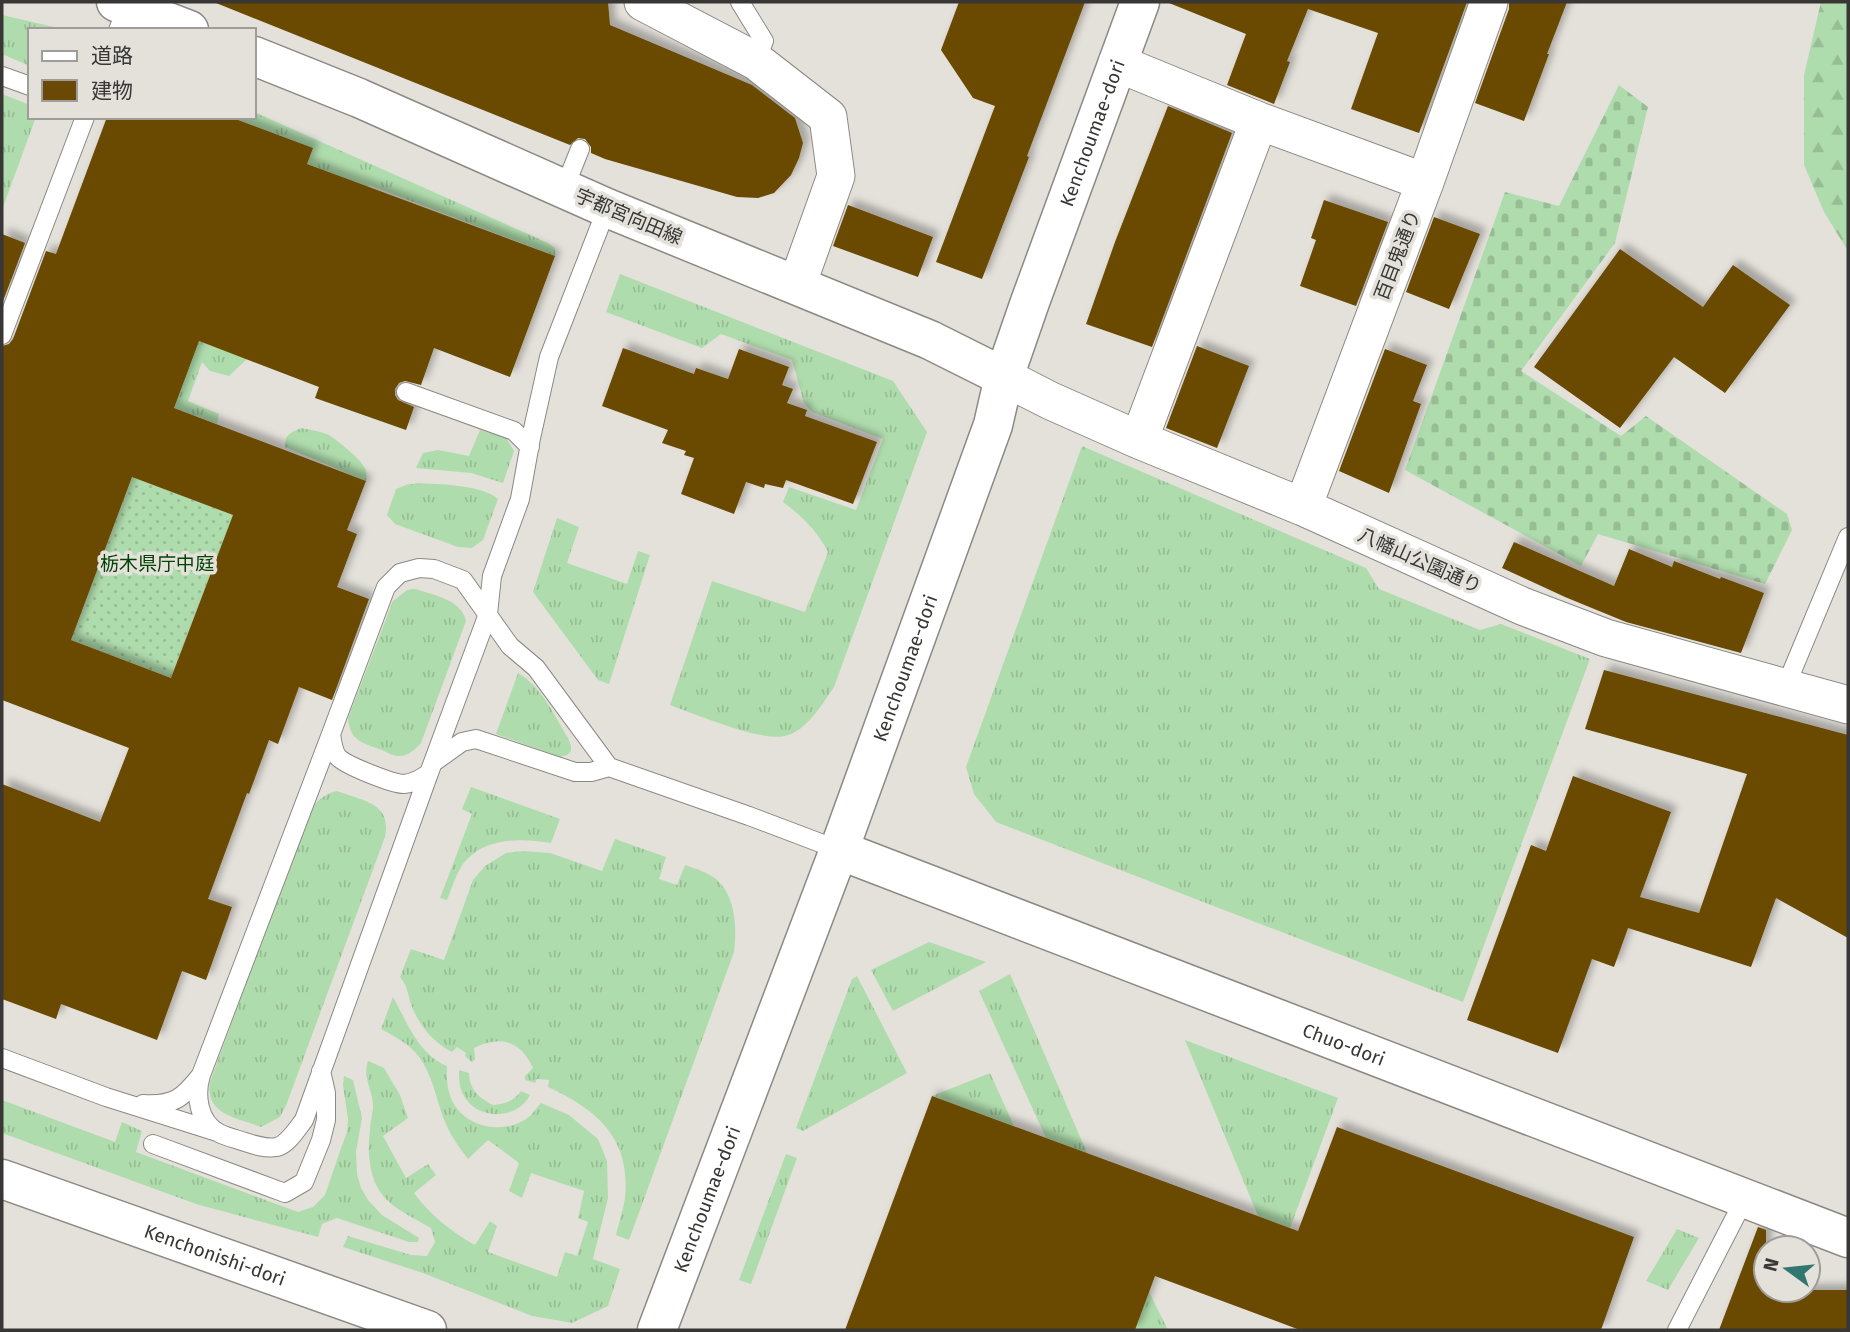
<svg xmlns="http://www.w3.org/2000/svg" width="1850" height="1332" viewBox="0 0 1850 1332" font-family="'Fira Sans','Noto Sans JP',sans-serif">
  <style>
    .grass { fill: url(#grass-tufts) }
    .forest { fill: url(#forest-firs) }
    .cemetery { fill: url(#cemetery-stones) }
    .garden { fill: url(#garden-dots) }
    .building { fill: #6a4906; fill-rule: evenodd; filter: url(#shadow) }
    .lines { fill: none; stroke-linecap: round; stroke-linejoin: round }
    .service-casing { stroke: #8c8984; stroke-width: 20 }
    .minor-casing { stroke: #8c8984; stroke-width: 39 }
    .primary-casing { stroke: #8c8984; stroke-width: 41 }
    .service { stroke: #fff; stroke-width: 18 }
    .minor { stroke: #fff; stroke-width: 37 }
    .primary { stroke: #fff; stroke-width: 38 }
    .labels { text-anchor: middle; stroke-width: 7; stroke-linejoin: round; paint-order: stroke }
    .street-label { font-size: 19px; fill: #383735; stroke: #e4e1db }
    .park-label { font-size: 19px; fill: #004404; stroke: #e4e1db }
  </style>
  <defs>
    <pattern id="grass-tufts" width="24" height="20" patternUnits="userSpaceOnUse" patternTransform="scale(1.75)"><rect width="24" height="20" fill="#afdcad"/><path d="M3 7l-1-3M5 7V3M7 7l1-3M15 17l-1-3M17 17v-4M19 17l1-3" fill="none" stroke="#97bd95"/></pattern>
    <pattern id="forest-firs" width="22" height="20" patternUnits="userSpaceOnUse" patternTransform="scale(1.75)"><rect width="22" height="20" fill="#afdcad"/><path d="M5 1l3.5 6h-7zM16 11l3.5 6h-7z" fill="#97bd95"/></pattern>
    <pattern id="cemetery-stones" width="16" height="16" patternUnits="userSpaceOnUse" patternTransform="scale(1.75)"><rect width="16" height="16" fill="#afdcad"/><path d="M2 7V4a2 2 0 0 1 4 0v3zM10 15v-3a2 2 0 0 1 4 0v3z" fill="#97bd95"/></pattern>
    <pattern id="garden-dots" width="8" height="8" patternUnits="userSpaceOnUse" patternTransform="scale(1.75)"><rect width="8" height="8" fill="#afdcad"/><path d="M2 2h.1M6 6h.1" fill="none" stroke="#97bd95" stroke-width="1.8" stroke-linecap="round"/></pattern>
    <filter id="shadow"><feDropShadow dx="6" dy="-6" stdDeviation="3.5" flood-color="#0004"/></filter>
  </defs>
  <rect width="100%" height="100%" fill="#e4e1db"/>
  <path class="grass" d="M2 15 63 29 64 30H30V66L2 54Z
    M2 94 30 105V117H36L2 210Z
    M254 112 548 243 555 248V256L369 185 323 306 301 299 346 179 307 164 230 117H254Z
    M620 274 893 381 927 432 834 687C822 704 807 731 785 736 761 742 695 714 670 705L712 581 805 612 828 552C818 532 802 516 783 502L789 487 856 510 883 439 812 412 804 403 792 360 721 334 702 348 606 312Z
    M199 341 247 359 229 376 210 371 202 362 188 401 219 414 217 424 168 406Z
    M301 428C311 430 320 431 329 435 338 441 357 456 363 465 367 470 367 475 366 481L285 447C285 434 290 433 301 428Z
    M480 430 506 438 514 451 503 483 471 473 416 468 423 453 438 450 469 456Z
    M1082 446 1366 568 1379 589 1480 630 1501 624 1590 659 1463 1002 996 822 974 794 966 767Z
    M418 483C438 484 483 485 498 499L483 540 472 548 458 547 395 524 387 515 396 489 406 485Z
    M557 518 579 527 567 563 627 584 638 551 650 555 609 684 598 680 533 592Z
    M416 589C435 596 461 599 466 621L421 743C415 750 407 757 397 756 393 756 386 752 382 750 362 743 350 741 348 718L393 601 407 590Z
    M518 673C542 687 554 715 568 738L571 745V751L567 755 560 757 496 734Z
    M471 787 560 819 551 843C521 838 483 837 463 864 456 874 452 888 447 900L440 898 472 814 462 809Z
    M337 791C362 801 392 802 385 837L287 1103 280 1117 261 1127C236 1117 205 1115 210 1082L310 810C318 800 324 794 337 791Z
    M615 839 666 857 659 879 677 885 685 865C696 869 707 872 716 879 736 896 737 928 734 952L629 1240 616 1235C619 1223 623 1210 625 1198 631 1139 598 1110 548 1087L549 1080 537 1079 535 1083 525 1080V1076L533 1068C520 1040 500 1035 474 1048L475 1059 472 1062 465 1056 466 1053 457 1047 452 1052C433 1042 421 1028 412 1007 408 996 408 986 400 977L411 949 444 960 473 880 485 866 506 853 523 851 550 853 602 871Z
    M929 942 986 962 893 1011 871 970Z
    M1010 974 1087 1153 1046 1138 979 991Z
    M857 976 907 1073 803 1131 796 1128 852 979Z
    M393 997C407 1022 418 1054 447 1066 446 1082 448 1100 460 1112 478 1131 511 1132 530 1116 534 1112 537 1107 541 1103L569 1115 598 1139 607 1161 608 1198 593 1259 620 1269 608 1306 572 1323 532 1316 423 1273 343 1247 348 1236 411 1255 427 1256 435 1242 431 1228C416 1219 397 1211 385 1198 369 1181 367 1153 370 1131 370 1123 372 1116 373 1109 374 1091 362 1079 368 1061L384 1068 400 1095 408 1118 383 1136 406 1178 428 1164 436 1175 414 1193C429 1214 453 1233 475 1245L490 1221 497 1226 488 1252 557 1277 565 1252 577 1256 588 1222 578 1218 584 1191 531 1173 522 1198 509 1191 519 1163 488 1140 468 1159C460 1148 452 1138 447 1126 435 1101 434 1071 413 1050 404 1041 392 1035 381 1029Z
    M1185 1040 1338 1098 1290 1228 1258 1216Z
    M459 1070 469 1073C469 1089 479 1098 493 1105 505 1104 514 1101 521 1091L530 1095C517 1121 474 1121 462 1092 459 1085 459 1077 459 1070Z
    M990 1073 1014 1126 932 1096Z
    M344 1076 353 1080 362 1118 356 1152 357 1174 361 1188 368 1200 382 1215 419 1238 418 1242H409L337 1218 322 1224 318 1237 196 1204 2 1133V1100L115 1142 122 1122 142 1131 136 1152 298 1212 313 1207 325 1195 340 1151 347 1132 348 1119 343 1085Z
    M786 1154 797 1158 751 1284 739 1280Z
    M1677 1229 1699 1238 1668 1290 1646 1281Z
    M1149 1292 1168 1330H1135Z"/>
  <path class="forest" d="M1821 2H1848V251L1824 212 1804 165V75Z"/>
  <path class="cemetery" d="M1619 85 1648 107 1615 243 1521 371 1621 436 1646 416 1787 514 1792 530 1765 584 1598 534 1581 566 1405 470 1505 192 1559 206Z"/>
  <path class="garden" d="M132 477 233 515 171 678 71 640Z"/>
  <path class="building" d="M217 2H608L610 25 752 85 795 118 803 143 799 158 791 175 774 193 758 198 737 197 605 159 591 153V147L585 139 578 138 570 145 216 3Z
    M959 2H1085L1027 156 1029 157 982 279 936 262 995 106 973 98 941 50Z
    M1169 2H1467L1419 133 1351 109 1378 33 1308 9 1287 61 1290 62 1274 104 1227 85 1246 34 1169 3Z
    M1509 2H1567L1547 54H1549L1524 121 1475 103 1509 9Z
    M1168 106 1232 133 1152 347 1086 324 1115 242Z
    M107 117H230L313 148 307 164 555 256 510 377 434 348 421 385 405 381 399 383 395 389V395L398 400 414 407 406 430 315 398 319 387 199 341 174 408 366 481 347 530 357 534 337 587 369 599 332 700 299 687 278 744 269 740 249 794 247 793 208 899 232 907 206 980 182 971 157 1040 61 1004 56 1019 2 999V784L100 822 129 748 2 700V346L9 344 13 339 46 251 56 254ZM132 477 233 515 171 678 71 640Z
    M1324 200 1388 222 1356 306 1300 286 1316 240 1311 238Z
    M848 205 933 237 918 277 833 246Z
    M1434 217 1480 234 1449 309 1406 292Z
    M2 234 25 243 2 304Z
    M1620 249 1703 307 1733 265 1790 305 1725 393 1674 357 1620 428 1534 367Z
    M1197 346 1249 366 1217 448 1166 428Z
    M623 348 694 374 696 368 728 379 739 349 789 367 782 385 793 389 787 403 807 410 805 416 877 442 853 504 786 480 783 488 765 484 764 488 746 482 734 514 681 494 694 458 684 455 686 451 662 443 668 430 602 406Z
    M1385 349 1427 365 1413 401 1421 404 1389 493 1339 471Z
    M1514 542 1614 586 1629 549 1672 567 1674 561 1720 579 1721 577 1764 593 1741 653 1626 622 1565 597 1502 568Z
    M1604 670 1848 735V938L1776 898 1751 967 1628 928 1614 967 1592 959 1558 1053 1467 1020 1531 845 1546 851 1573 776 1671 812 1640 897 1699 913 1747 774 1585 729Z
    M932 1096 1298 1231 1337 1127 1634 1237 1601 1330H1300L1155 1276 1135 1330H845Z
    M1758 1227 1766 1230V1290H1848V1330H1719Z"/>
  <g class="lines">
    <g class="service-casing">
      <path id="service" d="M740 2 764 41 756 61
        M118 30 128 5
        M2 76 30 86
        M564 189 580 149
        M607 208 549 357 531 438 520 499 492 576 488 614 429 773C421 779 414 783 404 784 393 784 344 765 337 756 333 750 332 741 331 734L386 587 400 573 419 568 434 569 463 580 510 646 536 668 609 767 749 816 839 850
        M2 335 85 117
        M406 392 514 431 530 447
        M1785 688 1848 537
        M331 734 201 1075C195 1095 198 1122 219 1133 227 1137 236 1139 245 1142 254 1145 266 1149 277 1147 288 1144 297 1129 304 1120L429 773
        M434 762 462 742 476 739 575 772H591L609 767
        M2 1058 106 1097 217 1132
        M143 1104C174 1106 183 1098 201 1075
        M153 1144 285 1193 304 1182 321 1140 326 1120V1093L321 1071
        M1677 1330 1745 1198"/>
    </g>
    <g class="minor-casing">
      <path id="minor" d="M643 2 756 61 828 117 836 176 797 285
        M1117 63 1259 121 1425 182
        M1004 377 1051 401 1139 440 1303 507 1522 606 1606 638 1848 705
        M1139 440 1259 121
        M1303 507 1425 182 1489 2"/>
    </g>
    <g class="primary-casing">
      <g id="primary">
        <path d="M116 2 189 30"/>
        <path d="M254 56 359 98 607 208 930 340 1004 377"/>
        <path id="s1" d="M839 850 1848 1238"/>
        <path id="s2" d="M2 1179 427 1330"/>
        <path id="s3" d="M657 1330 839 850 993 425 1004 377 1030 302 1140 2"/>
      </g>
    </g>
    <use href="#service" class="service"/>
    <use href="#minor" class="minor"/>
    <use href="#primary" class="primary"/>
  </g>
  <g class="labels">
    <g class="street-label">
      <text dy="7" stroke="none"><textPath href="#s3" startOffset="1274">Kenchoumae-dori</textPath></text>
      <text transform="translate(629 216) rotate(23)" y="7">宇都宮向田線</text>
      <text transform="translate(1397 255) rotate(-69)" y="7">百目鬼通り</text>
      <text transform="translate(1420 560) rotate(24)" y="7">八幡山公園通り</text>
      <text dy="7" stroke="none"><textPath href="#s3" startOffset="707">Kenchoumae-dori</textPath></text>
      <text dy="7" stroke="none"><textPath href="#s1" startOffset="541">Chuo-dori</textPath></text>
      <text dy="7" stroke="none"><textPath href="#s3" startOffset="140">Kenchoumae-dori</textPath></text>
      <text dy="7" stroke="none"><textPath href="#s2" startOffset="226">Kenchonishi-dori</textPath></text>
    </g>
    <g class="park-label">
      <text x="157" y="570">栃木県庁中庭</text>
    </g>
  </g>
  <rect width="1850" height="1332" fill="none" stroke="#383735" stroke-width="7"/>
  <rect x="28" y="28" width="228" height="91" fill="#e4e1db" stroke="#9f9d99" stroke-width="2"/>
  <rect x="42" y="51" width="35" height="10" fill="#ffffff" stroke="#9f9d99" stroke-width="2"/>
  <text x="91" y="63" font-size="21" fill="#383735">道路</text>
  <rect x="42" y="80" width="35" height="21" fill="#6a4906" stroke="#9f9d99" stroke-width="2"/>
  <text x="91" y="98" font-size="21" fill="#383735">建物</text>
  <g transform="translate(1787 1269) rotate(285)"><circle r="33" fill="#e4e1db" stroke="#9f9d99" stroke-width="2"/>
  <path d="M0-5L12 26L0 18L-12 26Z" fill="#31776f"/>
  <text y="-10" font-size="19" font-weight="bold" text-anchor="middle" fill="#383735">N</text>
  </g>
</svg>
